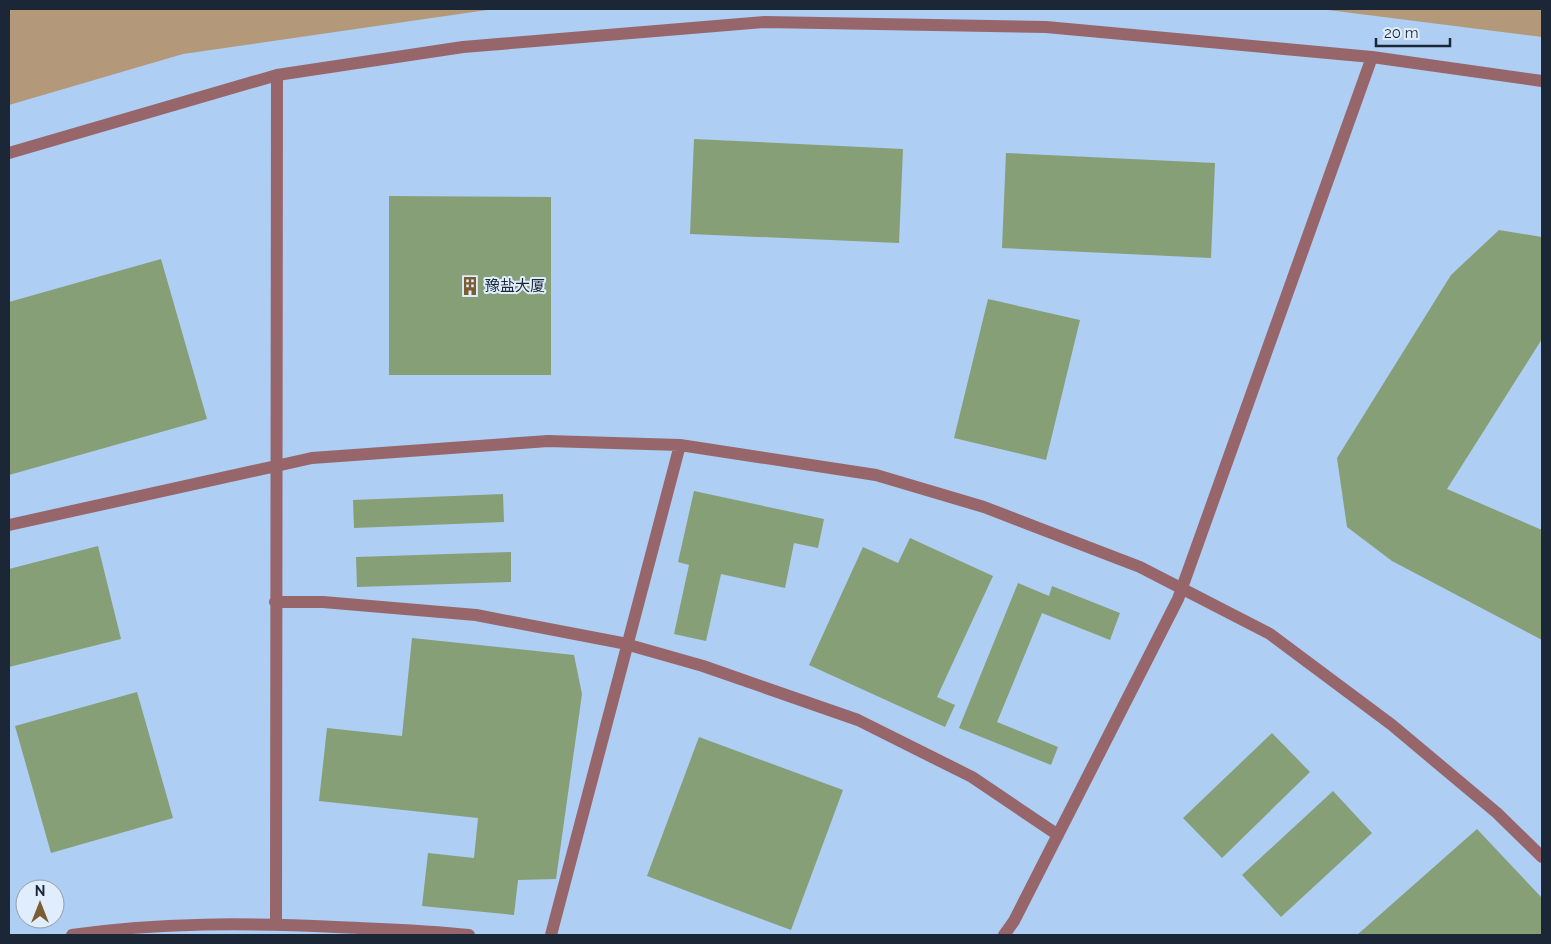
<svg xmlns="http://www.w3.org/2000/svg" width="1551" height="944" viewBox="0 0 1551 944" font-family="Raleway,'Noto Sans SC',sans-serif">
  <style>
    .green { fill: #b39979 }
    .building { fill: #879f76 }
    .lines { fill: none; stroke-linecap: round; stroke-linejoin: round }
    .minor { stroke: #97666b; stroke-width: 12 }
    .labels { text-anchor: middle; stroke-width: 4; stroke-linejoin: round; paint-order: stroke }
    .poi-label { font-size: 15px; fill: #1b2736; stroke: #e0edfd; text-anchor: start }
  </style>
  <rect width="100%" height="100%" fill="#aecef4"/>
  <path class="green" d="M9 9H494L183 54 9 105Z
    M1320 9H1542V37Z"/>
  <path class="building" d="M694 139 903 149 899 243 690 234Z
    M1006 153 1215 163 1211 258 1002 248Z
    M389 196 551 197V375H389Z
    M1499 230 1542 237V339L1447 489 1542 530V640L1392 561 1347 527 1337 458 1451 275Z
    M161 259 207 419 9 475V302Z
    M988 299 1080 320 1046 460 954 438Z
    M694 491 824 519 818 548 794 543 785 588 721 574 706 641 674 634 689 565 678 562Z
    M503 494 504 522 354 528 353 500Z
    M910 538 993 576 937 697 955 705 945 727 809 665 863 547 898 563Z
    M98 546 121 639 9 667V569Z
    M511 552V582L357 587 356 557Z
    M1018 583 1049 596 1052 586 1120 613 1110 640 1042 613 997 722 1058 747 1051 765 959 728Z
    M412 638 574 655 582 694 556 879 518 880 514 915 422 906 428 853 474 858 478 818 319 801 327 728 402 736Z
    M137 692 173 818 51 853 15 726Z
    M1272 733 1310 772 1222 858 1183 818Z
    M699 737 843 790 791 930 647 876Z
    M1333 791 1372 833 1281 917 1242 875Z
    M1477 829 1542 898V935H1357Z"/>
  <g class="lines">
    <path class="minor" d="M9 153 277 75 463 47 765 22 1046 27 1372 57 1542 81
      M9 525 312 458 548 441 680 445 876 475 984 507 1140 567 1270 634 1392 725 1497 813 1542 857
      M275 602H323L476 615 622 643 703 666 858 720 972 777 1058 835
      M276 925 277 75
      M72 935C159 922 248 923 336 927 380 929 425 930 469 935
      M551 935 680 445
      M1004 935 1014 921 1178 599 1372 57"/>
  </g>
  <defs>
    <g id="building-bare" transform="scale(1.5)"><path d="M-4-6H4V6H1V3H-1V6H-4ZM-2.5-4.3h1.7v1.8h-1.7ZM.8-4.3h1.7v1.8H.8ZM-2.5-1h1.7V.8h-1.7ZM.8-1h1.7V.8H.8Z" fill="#7c5d32" stroke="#e0edfd" stroke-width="2.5" paint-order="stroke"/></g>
  </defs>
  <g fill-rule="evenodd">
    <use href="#building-bare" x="470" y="286"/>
  </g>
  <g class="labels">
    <g class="poi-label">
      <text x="485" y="291">豫盐大厦</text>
    </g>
  </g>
  <rect width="1551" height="944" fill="none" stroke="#1b2736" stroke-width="20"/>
  <g transform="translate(40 904)"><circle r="24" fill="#e0edfd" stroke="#919ead"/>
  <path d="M0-4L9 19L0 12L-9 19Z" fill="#7c5d32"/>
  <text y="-8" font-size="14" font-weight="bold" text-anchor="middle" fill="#1b2736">N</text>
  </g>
  <path d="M1376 38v8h74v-8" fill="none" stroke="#1b2736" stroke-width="2.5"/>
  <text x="1384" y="38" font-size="15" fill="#1b2736" stroke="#e0edfd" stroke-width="4" paint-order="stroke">20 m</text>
</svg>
